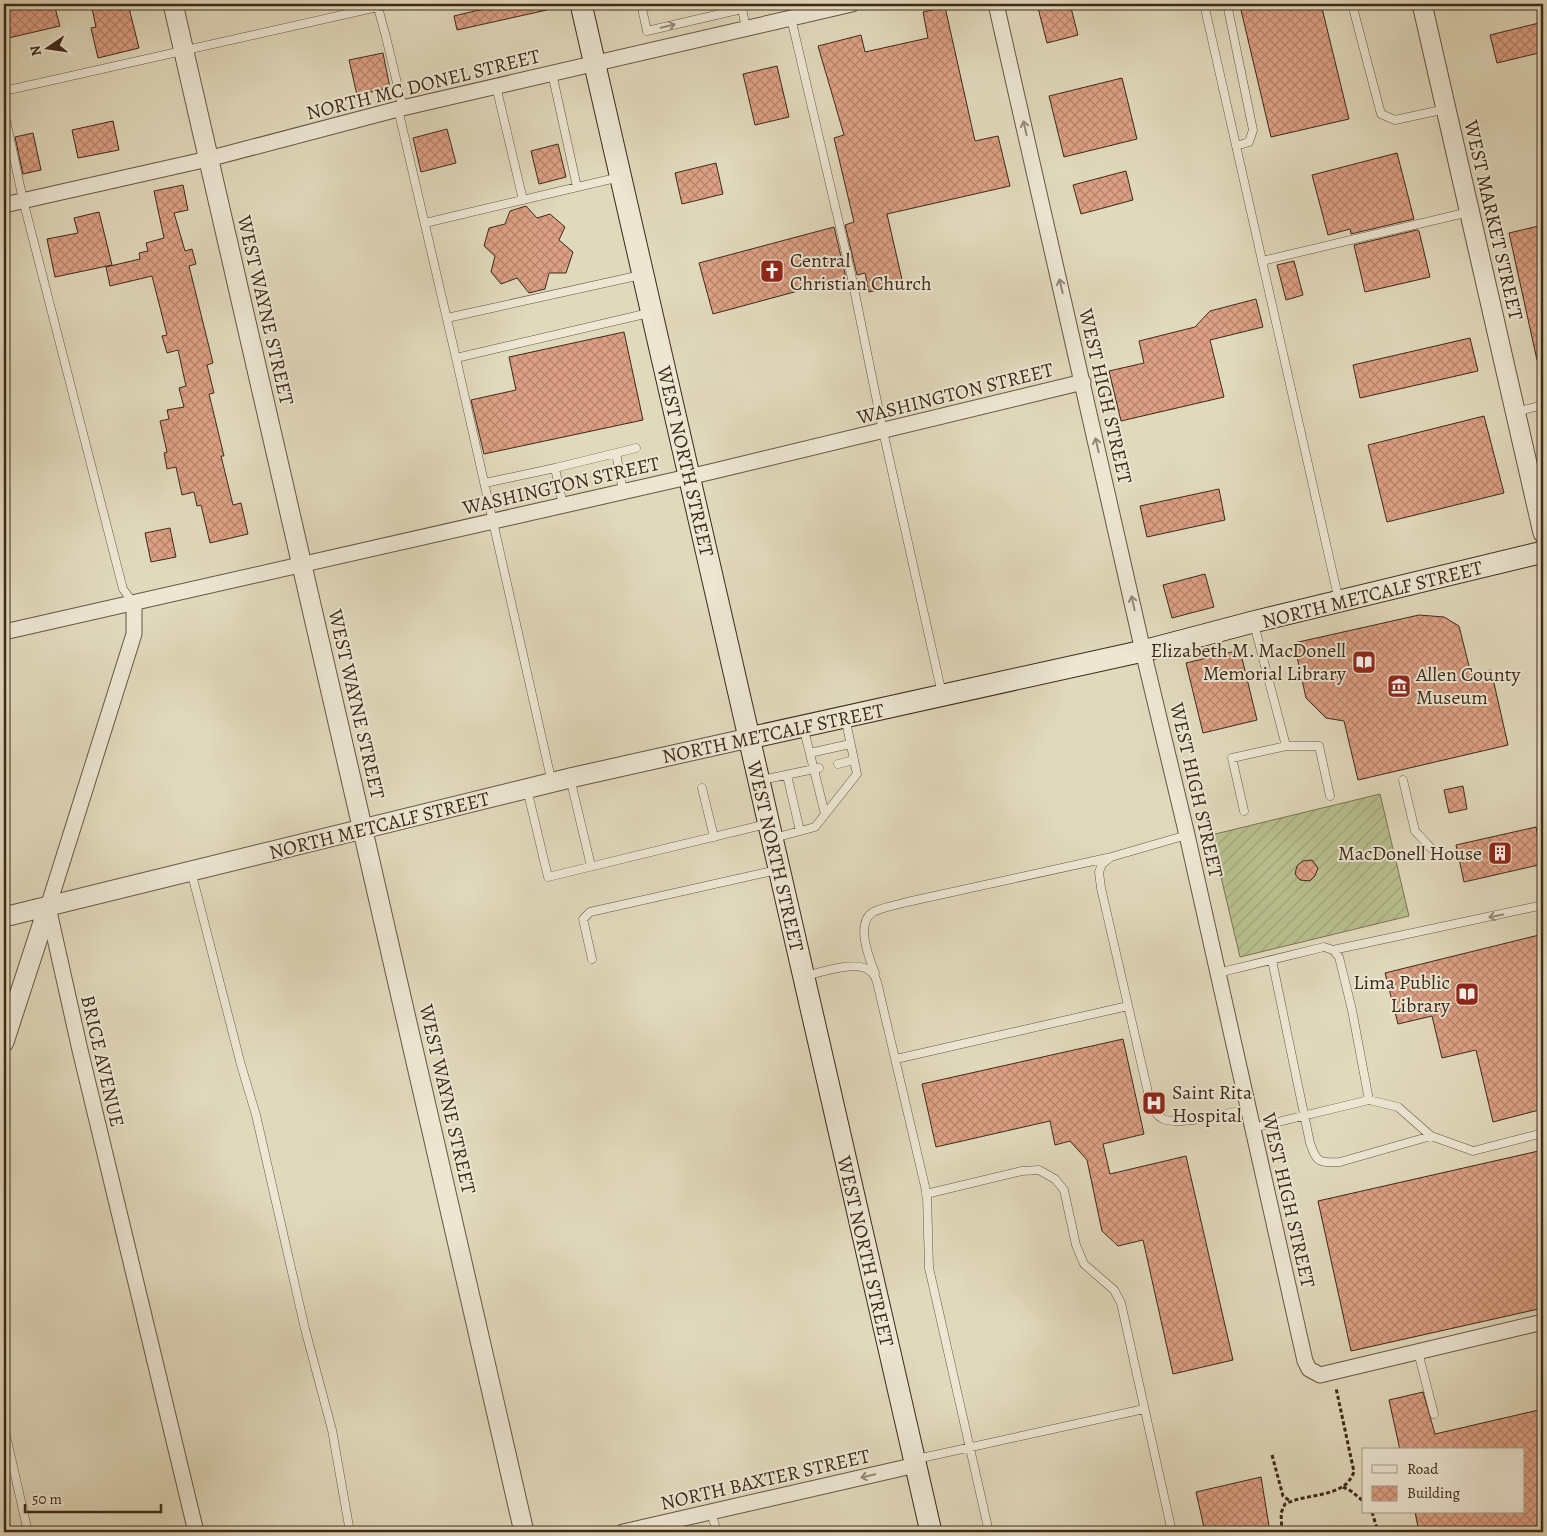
<svg xmlns="http://www.w3.org/2000/svg" width="1547" height="1536" viewBox="0 0 1547 1536" font-family="Alegreya,serif">
  <style>
    .garden { fill: url(#garden-furrows); stroke: #7b7454 }
    .building { fill: url(#building-cross-hatch); stroke: #3e2a1a }
    .lines { fill: none; stroke-linecap: round; stroke-linejoin: round }
    .service-casing { stroke: #675642; stroke-width: 9 }
    .minor-casing { stroke: #675642; stroke-width: 17 }
    .tertiary-casing { stroke: #675642; stroke-width: 21 }
    .secondary-casing { stroke: #3e2a1a; stroke-width: 23 }
    .path { stroke: #3e2a1a; stroke-width: 3; stroke-dasharray: 4 2.5; stroke-linecap: butt }
    .service { stroke: #ece6d3; stroke-width: 8 }
    .minor { stroke: #ece6d3; stroke-width: 15 }
    .tertiary { stroke: #ece6d3; stroke-width: 19 }
    .secondary { stroke: #ece6d3; stroke-width: 21 }
    .oneway { stroke: #958876 }
    .labels { text-anchor: middle; stroke-width: 4; stroke-linejoin: round; paint-order: stroke }
    .street-label { font-size: 20px; fill: #3e2a1a; stroke: #ece6d3 }
    .poi-label { font-size: 20px; fill: #3e2a1a; stroke: #ece6d3; text-anchor: start }
  </style>
  <defs>
    <pattern id="garden-furrows" width="10" height="10" patternUnits="userSpaceOnUse" patternTransform="scale(1.25)"><rect width="10" height="10" fill="#b8be8d"/><path d="M-1 1l2-2M0 10L10 0M9 11l2-2" fill="none" stroke="#9fa379"/></pattern>
    <pattern id="building-cross-hatch" width="8" height="8" patternUnits="userSpaceOnUse" patternTransform="scale(1.25)"><rect width="8" height="8" fill="#dda084"/><path d="M0 0l8 8M0 8l8-8" fill="none" stroke="#b5836b"/></pattern>
  </defs>
  <rect width="100%" height="100%" fill="#e1d9bc"/>
  <filter id="stains"><feTurbulence type="fractalNoise" baseFrequency=".004" numOctaves="4"/><feColorMatrix values="0 0 0 0 .2 0 0 0 0 .09 0 0 0 0 .02 0 0 0 .5 -.17"/></filter>
  <radialGradient id="worn" r=".72"><stop offset=".6" stop-color="#630" stop-opacity="0"/><stop offset="1" stop-color="#630" stop-opacity=".3"/></radialGradient>
  <path class="garden" d="M1380 794 1409 916 1240 957 1211 835Z"/>
  <path class="building" d="M4 4H54L60 26 4 39Z
    M91 4H128L139 48 98 58 91 28 96 27Z
    M486 4H546L547 10 457 30 454 16 487 8Z
    M1037 4H1070L1078 35 1047 43Z
    M1267 4H1321L1349 119 1271 137 1241 10Z
    M945 7 975 141 998 136 1010 186 887 214 903 284 869 292 865 273 857 275 845 225 854 222 834 138 844 135 818 46 861 35 865 52 928 38 923 12Z
    M1543 22V52L1497 63 1490 35Z
    M383 53 390 88 357 95 349 60Z
    M777 66 789 117 755 125 743 74Z
    M1122 78 1137 139 1064 157 1049 96Z
    M113 121 119 150 78 158 72 130Z
    M447 129 456 163 421 172 413 138Z
    M33 133 41 170 23 174 15 137Z
    M558 144 566 177 539 184 531 151Z
    M1397 153 1414 219 1351 234 1350 229 1328 235 1312 175Z
    M716 163 723 194 682 204 675 173Z
    M1126 171 1133 200 1081 214 1073 185Z
    M183 185 188 210 174 213 185 251 192 249 196 264 189 266 213 363 207 365 214 393 209 394 224 456H221L233 505 241 503 248 534 210 543 201 505 197 506 194 492 182 495 176 467 167 469 164 453 167 452 160 421 169 419 167 410 184 407 179 388 186 386 178 350 167 353 162 336 167 335 152 276 110 286 106 267 140 259 139 253 148 251 146 243 164 238 154 191Z
    M526 206 537 218 550 214 565 227 559 240 573 252 566 273H549L545 289 529 293 517 278 501 284 491 272 495 256 484 246 489 228 505 224 510 211Z
    M99 212 112 265 55 277 47 239 78 233 74 218Z
    M1543 225V359L1537 360 1509 233Z
    M834 227 846 278 713 314 699 263Z
    M1417 230 1419 231 1430 277 1365 292 1354 245Z
    M1294 261 1303 295 1286 300 1277 265Z
    M1256 299 1263 327 1210 340 1224 397 1121 421 1109 371 1144 363 1139 341 1195 327 1210 311Z
    M624 332 643 420 484 454 471 400 516 390 509 357Z
    M1470 338 1478 371 1360 398 1353 365Z
    M1484 416 1504 493 1387 522 1368 445Z
    M1219 489 1225 520 1147 537 1140 506Z
    M170 528 176 557 151 562 145 533Z
    M1205 574 1214 607 1172 618 1163 585Z
    M1419 615 1444 617 1459 626 1471 674 1491 670 1508 745 1358 780 1344 721 1326 718 1306 698 1294 643Z
    M1240 650 1257 720 1203 733 1186 663Z
    M1463 786 1467 809 1449 813 1444 790Z
    M1536 827 1543 864 1464 882 1456 845Z
    M1312 860 1318 868 1315 876 1310 881 1300 880 1295 874 1297 866 1303 861Z
    M1543 934V1109L1493 1122 1476 1050 1442 1058 1432 1016 1398 1024 1385 973Z
    M1123 1039 1144 1134 1103 1144 1110 1174 1186 1156 1233 1360 1173 1374 1143 1240 1118 1246 1102 1231 1087 1160 1070 1141 1055 1145 1050 1121 936 1147 922 1084Z
    M1543 1150V1308L1351 1351 1318 1201Z
    M1423 1392 1435 1434 1543 1409V1532H1419L1415 1512H1523V1450H1400L1389 1400Z
    M1261 1477 1270 1532H1205L1196 1492Z"/>
  <g class="lines">
    <g class="service-casing">
      <path id="service" d="M377 4 386 37 403 108
        M641 4 647 31 742 9
        M741 4 746 28
        M1204 4 1339 601
        M1227 4 1253 130 1249 142 1236 146
        M1352 4 1381 114 1395 120 1446 109
        M791 18 851 274 883 431 942 694
        M552 73 577 187
        M496 86 523 200
        M4 91 391 4
        M398 109 456 358 552 783
        M4 111 23 200 123 589 134 604
        M425 223 620 177
        M1262 261 1469 212
        M447 318 641 275
        M456 358 649 313
        M1516 412 1543 405
        M616 453 636 448
        M485 483 555 468
        M563 505 555 468 616 453 623 491
        M1254 624 1286 746H1319L1330 796
        M803 726 825 814
        M810 753 850 744
        M838 764 854 760
        M787 775 800 831
        M570 778 591 866
        M761 780 819 768
        M1403 780 1415 831 1432 849
        M702 788 714 837
        M527 789 548 877 767 824
        M1244 811 1232 758 1286 746
        M1187 835 1111 857 1102 864 1099 872 1101 888 1150 1101C1153 1108 1155 1115 1163 1119 1179 1126 1230 1113 1248 1109
        M774 838 815 827 857 774 845 717
        M191 871 241 1065 256 1115 305 1329 332 1430 350 1532
        M1333 950 1543 905
        M592 959 583 919 590 912 777 870
        M1272 960 1310 1143C1317 1163 1319 1163 1340 1162L1431 1136
        M875 973C869 958 855 923 873 912 883 907 897 905 907 902L1107 858
        M1218 973 1324 947 1333 950 1339 957 1352 1010 1369 1100
        M806 976C821 972 859 959 871 972 874 974 876 979 877 982L927 1195 929 1268 989 1532
        M896 1059 1128 1006
        M1253 1128 1369 1100 1398 1107 1431 1136 1473 1151 1543 1133
        M926 1194 1022 1171 1039 1170 1055 1179 1064 1190 1076 1245 1084 1264 1114 1290 1121 1303 1172 1532
        M1418 1352 1434 1414
        M4 1427 28 1532
        M917 1459 1144 1409
        M711 1512 717 1532"/>
    </g>
    <g class="minor-casing">
      <path id="minor" d="M996 4 1143 651 1187 835 1305 1361 1309 1369 1320 1375 1543 1322
        M4 205 208 159 398 109 852 4
        M134 604V634L48 907 80 1050 196 1532
        M4 632 710 472 1083 382
        M623 1532 916 1465"/>
    </g>
    <g class="tertiary-casing">
      <path id="tertiary" d="M173 4 524 1532
        M1422 4 1543 533
        M4 917 570 778 749 738
        M4 1042 48 907"/>
    </g>
    <g class="secondary-casing">
      <path id="secondary" d="M581 4 931 1532
        M749 738 1143 651 1253 622 1543 552"/>
    </g>
    <path class="path" d="M1272 1455 1283 1496 1290 1501
      M1343 1487 1351 1491 1363 1501
      M1372 1512 1378 1532
      M1282 1532 1281 1513 1285 1504C1303 1495 1325 1497 1342 1487 1348 1484 1351 1478 1354 1472L1336 1388
      M1319 1532C1327 1527 1332 1527 1340 1532"/>
    <use href="#service" class="service"/>
    <use href="#minor" class="minor"/>
    <use href="#tertiary" class="tertiary"/>
    <use href="#secondary" class="secondary"/>
  </g>
  <defs><path id="oneway-shaft" d="M-6 0H5M1.5-3L5.5 0L1.5 3" fill="none" stroke-width="1.6" stroke-linecap="round" stroke-linejoin="round" transform="scale(1.25)"/></defs>
  <g class="oneway">
    <use href="#oneway-shaft" transform="translate(668 26) rotate(-13)"/>
    <use href="#oneway-shaft" transform="translate(1025 128) rotate(-103)"/>
    <use href="#oneway-shaft" transform="translate(1061 286) rotate(-103)"/>
    <use href="#oneway-shaft" transform="translate(1097 445) rotate(-103)"/>
    <use href="#oneway-shaft" transform="translate(1133 603) rotate(-103)"/>
    <use href="#oneway-shaft" transform="translate(1496 916) rotate(168)"/>
    <use href="#oneway-shaft" transform="translate(868 1476) rotate(167)"/>
  </g>
  <defs>
    <g id="church-square" transform="scale(1.25)"><rect x="-9" y="-9" width="18" height="18" rx="4" fill="#8f2418" stroke="#ece6d3"/><path d="M-1.2-6h2.4v3.5h3.3v2.4h-3.3V6h-2.4V-.1h-3.3v-2.4h3.3Z" fill="#fff"/></g>
    <g id="library-square" transform="scale(1.25)"><rect x="-9" y="-9" width="18" height="18" rx="4" fill="#8f2418" stroke="#ece6d3"/><path d="M-6-4Q-3-5.5-.7-3.5V5Q-3 3-6 4ZM6-4Q3-5.5 .7-3.5V5Q3 3 6 4Z" fill="#fff"/></g>
    <g id="museum-square" transform="scale(1.25)"><rect x="-9" y="-9" width="18" height="18" rx="4" fill="#8f2418" stroke="#ece6d3"/><path d="M0-6L6-3V-2H-6V-3ZM-5-1h2V3h-2ZM-1-1h2V3h-2ZM3-1h2V3H3ZM-6 4H6V6H-6Z" fill="#fff"/></g>
    <g id="building-square" transform="scale(1.25)"><rect x="-9" y="-9" width="18" height="18" rx="4" fill="#8f2418" stroke="#ece6d3"/><path d="M-4-6H4V6H1V3H-1V6H-4ZM-2.5-4.3h1.7v1.8h-1.7ZM.8-4.3h1.7v1.8H.8ZM-2.5-1h1.7V.8h-1.7ZM.8-1h1.7V.8H.8Z" fill="#fff"/></g>
    <g id="hospital-square" transform="scale(1.25)"><rect x="-9" y="-9" width="18" height="18" rx="4" fill="#8f2418" stroke="#ece6d3"/><path d="M-5-5h3v3.5h4V-5h3V5h-3V1.5h-4V5h-3Z" fill="#fff"/></g>
  </defs>
  <g fill-rule="evenodd">
    <use href="#church-square" x="772" y="271"/>
    <use href="#library-square" x="1364" y="662"/>
    <use href="#museum-square" x="1399" y="686"/>
    <use href="#building-square" x="1500" y="853"/>
    <use href="#library-square" x="1467" y="994"/>
    <use href="#hospital-square" x="1154" y="1103"/>
  </g>
  <g class="labels">
    <g class="street-label">
      <text transform="translate(423 84) rotate(-14)" y="7">NORTH MC DONEL STREET</text>
      <text transform="translate(1494 220) rotate(77)" y="7">WEST MARKET STREET</text>
      <text transform="translate(266 310) rotate(77)" y="7">WEST WAYNE STREET</text>
      <text transform="translate(955 393) rotate(-14)" y="7">WASHINGTON STREET</text>
      <text transform="translate(1106 396) rotate(77)" y="7">WEST HIGH STREET</text>
      <text transform="translate(686 461) rotate(77)" y="7">WEST NORTH STREET</text>
      <text transform="translate(561 485) rotate(-13)" y="7">WASHINGTON STREET</text>
      <text transform="translate(1372 594) rotate(-14)" y="7">NORTH METCALF STREET</text>
      <text transform="translate(357 704) rotate(77)" y="7">WEST WAYNE STREET</text>
      <text transform="translate(773 733) rotate(-12)" y="7">NORTH METCALF STREET</text>
      <text transform="translate(1197 790) rotate(77)" y="7">WEST HIGH STREET</text>
      <text transform="translate(379 825) rotate(-14)" y="7">NORTH METCALF STREET</text>
      <text transform="translate(776 856) rotate(77)" y="7">WEST NORTH STREET</text>
      <text transform="translate(103 1061) rotate(77)" y="7">BRICE AVENUE</text>
      <text transform="translate(448 1099) rotate(77)" y="7">WEST WAYNE STREET</text>
      <text transform="translate(1289 1200) rotate(77)" y="7">WEST HIGH STREET</text>
      <text transform="translate(866 1251) rotate(77)" y="7">WEST NORTH STREET</text>
      <text transform="translate(765 1479) rotate(-13)" y="7">NORTH BAXTER STREET</text>
    </g>
    <g class="poi-label">
      <text x="790" y="267">Central<tspan x="790" dy="23">Christian Church</tspan></text>
      <text x="1346" y="657" text-anchor="end">Elizabeth M. MacDonell<tspan x="1346" dy="23">Memorial Library</tspan></text>
      <text x="1416" y="681">Allen County<tspan x="1416" dy="23">Museum</tspan></text>
      <text x="1482" y="860" text-anchor="end">MacDonell House</text>
      <text x="1450" y="989" text-anchor="end">Lima Public<tspan x="1450" dy="23">Library</tspan></text>
      <text x="1172" y="1099">Saint Rita<tspan x="1172" dy="23">Hospital</tspan></text>
    </g>
  </g>
  <rect width="1547" height="1536" fill="none" stroke="#e1d9bc" stroke-width="20"/>
  <rect x="5" y="5" width="1537" height="1526" fill="none" stroke="#3e2a1a" stroke-width="2.5"/>
  <rect x="10" y="10" width="1527" height="1516" fill="none" stroke="#3e2a1a"/>
  <rect x="1362" y="1448" width="162" height="65" fill="#ece6d3" stroke="#a69b89"/>
  <rect x="1372" y="1465" width="25" height="8" fill="#ece6d3" stroke="#a69b89"/>
  <text x="1407" y="1474" font-size="15" fill="#3e2a1a">Road</text>
  <rect x="1372" y="1486" width="25" height="15" fill="url(#building-cross-hatch)" stroke="#a69b89"/>
  <text x="1407" y="1498" font-size="15" fill="#3e2a1a">Building</text>
  <g transform="translate(48 48) rotate(257)" stroke="#ece6d3" stroke-width="4" paint-order="stroke">
  <path d="M0-4L9 19L0 12L-9 19Z" fill="#3e2a1a"/>
  <text y="-8" font-size="14" font-weight="bold" text-anchor="middle" fill="#3e2a1a">N</text>
  </g>
  <path d="M25 1504v8h136v-8" fill="none" stroke="#3e2a1a" stroke-width="2.5"/>
  <text x="32" y="1504" font-size="15" fill="#3e2a1a" stroke="#ece6d3" stroke-width="4" paint-order="stroke">50 m</text>
  <rect width="100%" height="100%" filter="url(#stains)"/>
  <rect width="100%" height="100%" fill="url(#worn)"/>
</svg>
